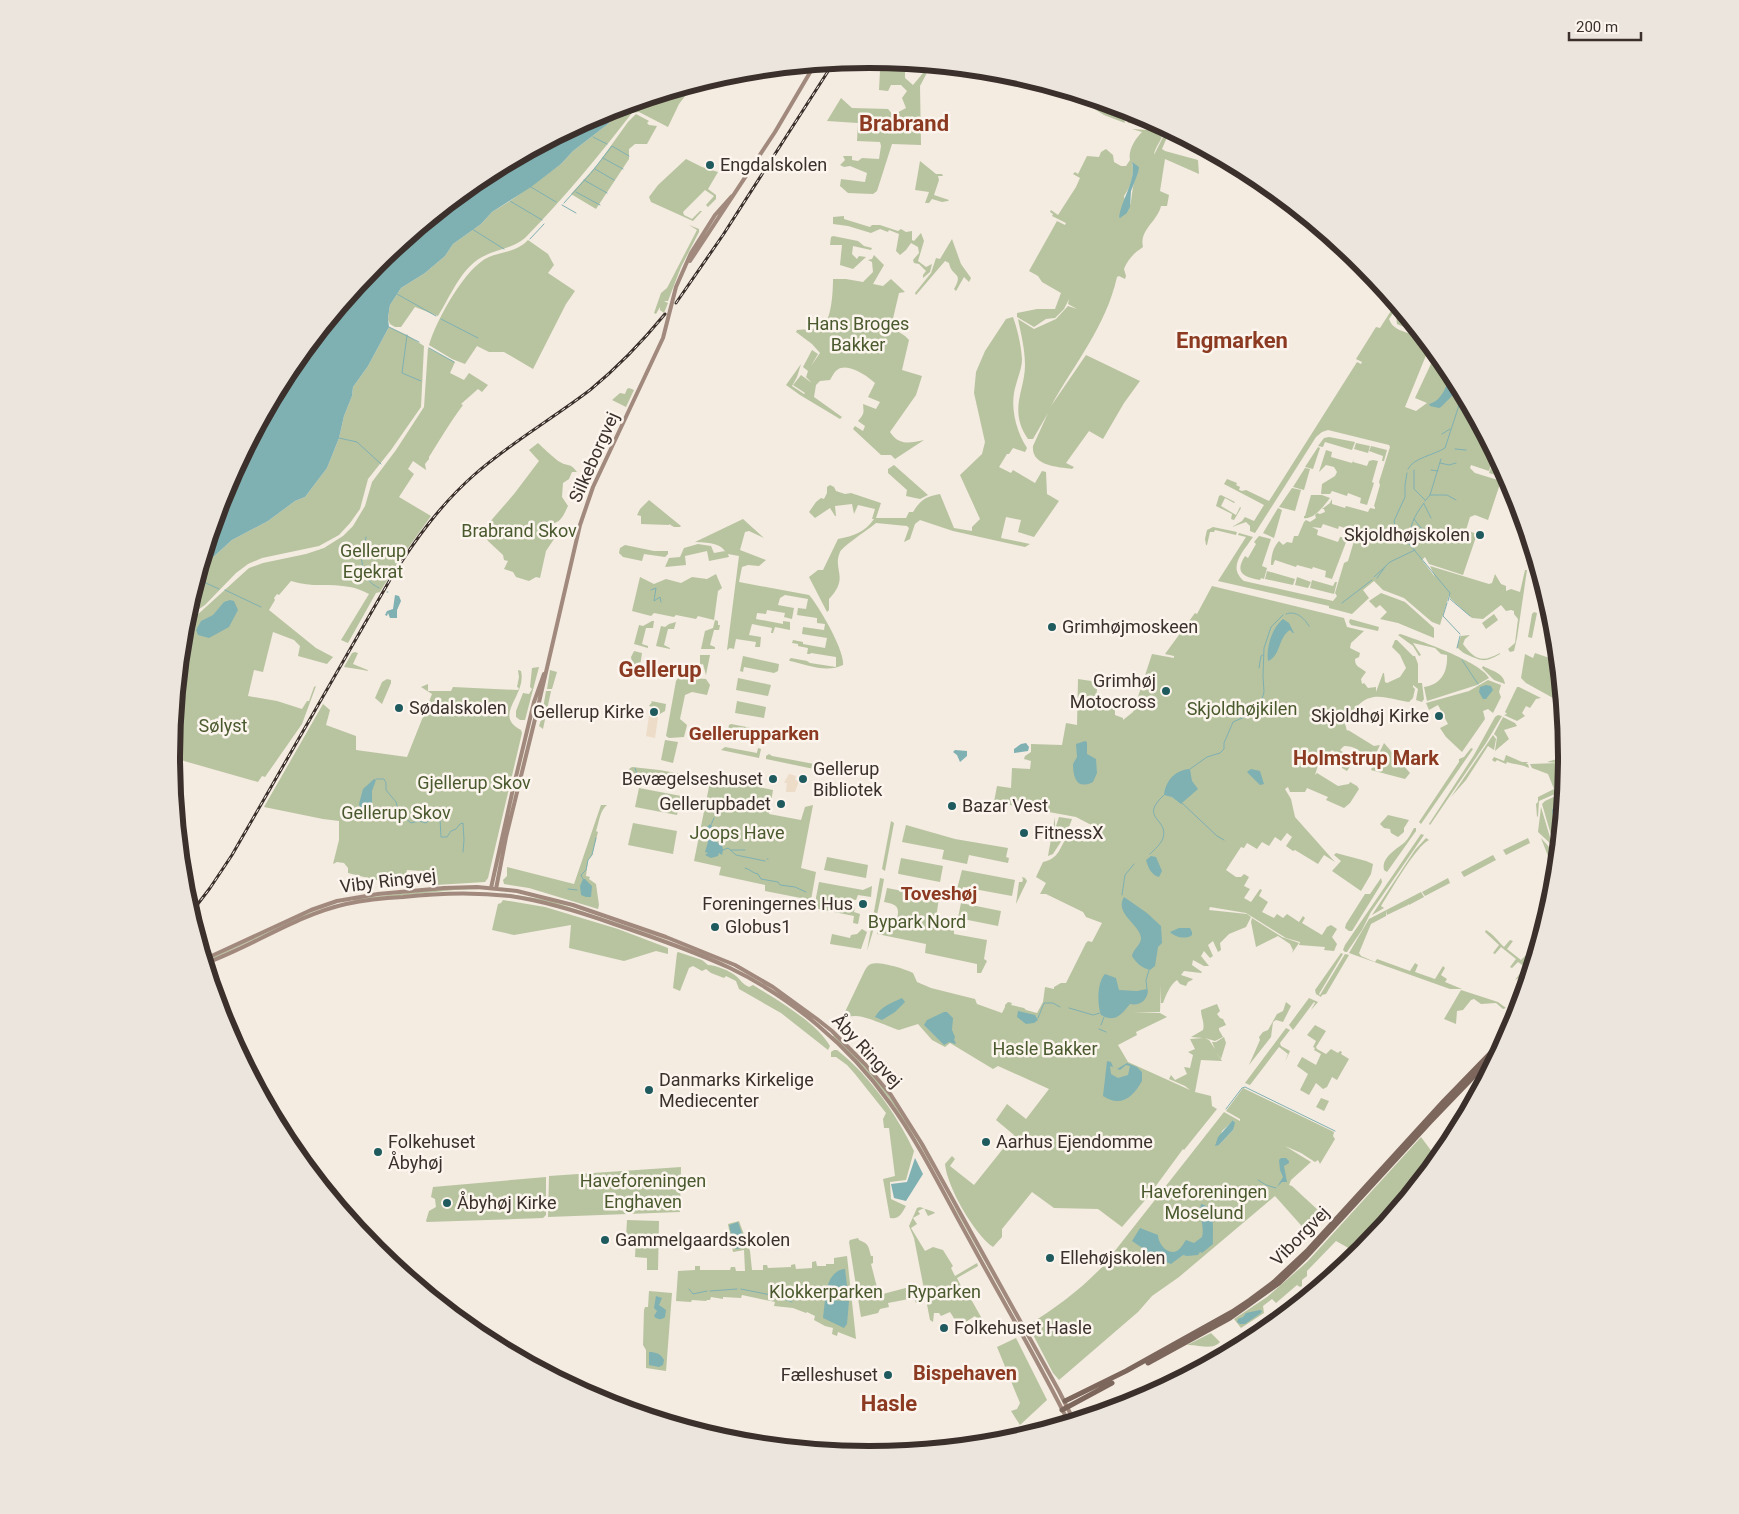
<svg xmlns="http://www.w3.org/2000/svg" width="1739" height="1514" viewBox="0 0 1739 1514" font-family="Roboto,sans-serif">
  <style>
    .green { fill: #b8c4a0; fill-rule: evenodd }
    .plaza { fill: #ecdcc8 }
    .water { fill: #7fb0b2; fill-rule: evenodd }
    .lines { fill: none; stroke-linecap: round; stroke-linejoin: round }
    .stream { stroke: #7fb0b2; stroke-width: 1 }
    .secondary { stroke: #a18a7d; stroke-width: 4 }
    .primary { stroke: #7d675c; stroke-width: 5 }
    .rail-casing { stroke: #3b302b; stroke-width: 3 }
    .rail { stroke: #fbf5ee; stroke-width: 1; stroke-dasharray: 4; stroke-linecap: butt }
    .poi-dot { fill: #1f5a5e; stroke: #fbf5ee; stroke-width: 2 }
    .labels { text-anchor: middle; stroke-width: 5; stroke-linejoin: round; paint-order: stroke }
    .poi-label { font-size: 18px; fill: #3b302b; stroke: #fbf5ee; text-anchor: start }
    .park-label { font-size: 18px; fill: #4a5a2e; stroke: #fbf5ee }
    .street-label { font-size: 18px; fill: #3b302b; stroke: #fbf5ee }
    .neighbourhood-label { font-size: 19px; font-weight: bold; fill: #8c3b22; stroke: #fbf5ee }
    .quarter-label { font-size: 20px; font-weight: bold; fill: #8c3b22; stroke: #fbf5ee }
    .district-label { font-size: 22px; font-weight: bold; fill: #8c3b22; stroke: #fbf5ee }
    .rim { fill: none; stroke: #3b302b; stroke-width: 6 }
  </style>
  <rect width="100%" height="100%" fill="#f4ebe1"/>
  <path class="green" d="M884 63H905V78L913 85 923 73 925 67H929L930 65H931L920 86 921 145 892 144 877 191 873 194 848 193 840 186 841 179 865 182 867 173 850 166 844 167 840 165 845 160 843 156H852V160L858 161 862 158 879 159 881 146 880 142 857 141 858 123 827 121 841 98 852 108 888 109 893 115 906 108 902 98 907 91 901 85H891L888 91 879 90 880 71Z
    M700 82 701 84 697 92 694 93 689 91 679 104 668 127 639 112 632 113C598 157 564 198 525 238 512 249 497 249 482 257 461 268 450 297 438 316L415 307 401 327H395L390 324 388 319 390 305 401 288 425 273 445 256 453 244 481 224 492 212 510 201 561 164 573 151 608 124 624 107 623 106Z
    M1089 98 1092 99V102L1100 106H1103L1106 111 1124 119 1125 123 1104 115 1083 102 1084 100Z
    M1106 103 1143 115 1140 124 1128 123 1126 117 1109 109Z
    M636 114 649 121 647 123 649 125 657 126 647 144H635L629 149V159L596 209 571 194 597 165 628 122Z
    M1132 129 1163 131C1163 140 1155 146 1154 155L1164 135V130H1170L1162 149 1165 151 1198 160 1199 174 1165 159 1160 191 1169 195 1167 206H1161C1157 222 1139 230 1143 247 1134 253 1128 259 1124 269L1126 276 1125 279 1119 276 1117 277C1106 326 1075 363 1051 406L1086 355 1140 381 1124 403 1103 439 1089 431 1066 463 1074 467 1072 469C1058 467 1031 466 1033 446L1048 413 1033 439H1028C1008 410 1025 391 1025 365 1025 349 1021 334 1018 319L1034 329 1056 319 1068 306 1077 309 1068 304 1069 299 1064 309 1055 318 1046 319 1034 327 1017 317V313L1037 309H1055L1061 293 1042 282 1038 276 1029 271 1057 221 1065 225 1066 223 1052 216 1053 214 1050 212 1051 210 1058 215 1076 187 1080 178 1073 174 1075 172 1078 174 1087 156 1099 157 1101 152 1106 149 1113 155 1114 162 1121 166H1126L1130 160C1128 150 1135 139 1142 132ZM1132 162 1138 173C1130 185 1134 201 1127 213L1124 196C1131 186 1135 174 1132 162Z
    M686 159 702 167 718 172 708 189 716 195V199L708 207 706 205 714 196 705 190 683 212 684 215 692 219 700 211H702L693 221 651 202 649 197 658 185Z
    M920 161 936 174H942L943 176H938L939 180 934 195 949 200 948 201 942 202 932 199 929 203H925L929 192 915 190Z
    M844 216V219L870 227 872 225H880L898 231 901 229 906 232 912 231V240L914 241 921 233 924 241 918 261 926 267 932 264 930 272 923 278V275L926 271 919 264 914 263 913 260 919 253 918 247 911 243 906 250 900 255 896 251 899 234 889 230 888 232 880 229 871 233 848 226 833 224V217Z
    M689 225 699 229V232L681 267 668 301H664L668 303 664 313 660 310V307L656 314 654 313 661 293 667 288 697 230Z
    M833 236 858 241 864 246 872 248 871 250 853 246 852 254 857 259 859 256 866 257 853 269 840 265 842 245H830L831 237Z
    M952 239 961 264 971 278 969 282 964 277 956 291 954 289C964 271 952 278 949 263L945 261 916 295 915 293 931 273 936 258 940 259Z
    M528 240 548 254 554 265 548 273 575 291 566 304 533 369 504 352H489L477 346 465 364 452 359 429 345C436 321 465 267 489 257 503 251 517 252 528 240Z
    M874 255 884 265 873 284 883 286 891 279 905 292 899 293 891 327 905 336 909 340 902 370 922 376 916 395 890 432C899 446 910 443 924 440L895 459 891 455H881L853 429 855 426 863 431 865 426 858 421C864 414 864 414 863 404L876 409 880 402 868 397 875 383C867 376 848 362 837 370 834 372 832 377 830 380L820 381 816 385 814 397 842 417 840 419 800 395 786 385 801 364 797 377 792 386 804 394 805 393 793 385 801 375 812 383 806 377 808 371 803 367 812 350 818 354 811 366 820 353 812 344 796 332 797 330C804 329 814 330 821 327 832 323 833 289 833 279H846L863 282 873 272 872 262 868 260 872 259Z
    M1396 303 1398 306 1389 319C1395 337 1422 329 1429 348L1405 407 1416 411 1427 403 1415 398 1436 353 1450 369 1495 453 1489 471 1471 465 1470 468 1475 473 1501 481 1488 520 1475 515 1470 517 1466 530 1477 534 1463 575 1429 564 1425 557 1422 560 1435 577 1430 566 1489 584 1492 583 1495 574 1501 584 1506 586V591L1511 589 1520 592 1525 570H1527L1517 638 1514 651 1510 652 1508 649 1515 643 1518 619 1514 614V611L1511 610 1506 611 1501 605 1483 619 1472 618 1450 598 1449 595 1440 625 1432 622 1404 598 1383 590 1374 581 1363 590 1369 598 1352 614 1329 608V606L1218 581 1246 537 1238 535 1239 533 1253 537C1243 552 1227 567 1244 581L1333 601 1337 596 1335 593 1344 563 1348 561 1354 541 1356 539 1352 536 1353 531 1339 526 1338 529 1323 524 1321 528 1312 527 1318 530 1317 535 1338 542 1340 537H1348L1332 579 1325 577 1326 571 1313 567 1312 569 1297 565 1296 567 1275 560 1273 565H1271C1271 557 1273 547 1279 541L1283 545 1287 542 1292 543 1294 536H1298L1304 522 1306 520 1310 522 1316 518 1315 515 1317 513 1320 514 1325 512 1324 509H1322L1330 503 1332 499V504L1345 508 1346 506 1368 512 1370 508 1375 509V507L1374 506 1380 485 1379 482 1390 447 1389 445 1328 430 1322 432 1316 437 1255 533 1250 531V526L1246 522 1232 527 1242 521 1245 517 1254 521 1264 505 1224 484 1227 479 1237 483 1236 485 1240 487 1239 490 1242 491 1246 490 1269 501 1357 362 1361 364 1362 362 1356 359 1376 327 1380 328Z
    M1399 307 1421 334 1397 324 1396 314Z
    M1013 317C1018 331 1021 345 1022 359 1022 370 1016 381 1014 393 1011 411 1017 433 1027 448L1025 452 1013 448 1009 454H1007L999 467 1011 473 1013 470 1035 483 1042 471 1046 472 1047 494 1059 501 1034 537 1018 532 1021 520 1006 517 1001 538 1030 544 1025 547 953 531 920 520 915 524 910 539 904 542 909 528 907 526 876 523C869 529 843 546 840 552 832 570 850 577 829 599V610L827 612 809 577 818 570H823L838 539C854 536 865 532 874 519H872L875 509 858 505 854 514 852 504 835 506 836 516H835L830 508 815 518 809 512 816 502 821 498 824 499 827 493V487L830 485 834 487 836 491 845 494 851 493 881 503 876 518H906L909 512H913C921 499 926 497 940 494L954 528 972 531V527L980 519 960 475 982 454 985 442 974 393 976 372 985 351 1006 319Z
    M389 327 407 335 424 346 421 407 391 450 368 479 360 509 350 523 339 535 319 546 262 558 248 564 236 573 205 605 186 618 201 568 232 540 268 521 295 501 305 497 327 468 339 438 344 416 352 396 353 387 368 366Z
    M428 348 455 362 450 373 464 380 469 373 488 385 482 392 478 389 461 404 463 405C450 422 440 440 429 457V459L425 464 426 470 413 461 408 469 414 474 399 497 431 516 398 562 380 592 376 593 348 643 341 640 369 594C363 591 356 588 350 587 330 583 312 588 291 581L279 595 277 594 274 598 275 600 269 610 316 648 333 657 327 664 298 656 300 646 294 640 273 632 263 672 254 670 248 696 277 701 302 709 307 701H309L314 687 316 686 302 724 265 777 262 776 258 782 177 759 174 751 172 750 185 622 196 616 249 568 263 563 306 554 324 548 343 536 353 526 365 506 372 482 396 450 424 407Z
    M629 388 634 390 626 407 612 400 620 393 625 394 627 389Z
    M1329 437 1355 442 1352 450 1325 442 1323 447 1318 446 1324 438Z
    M538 443C540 445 556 460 560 462 568 467 570 462 577 472H572L569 479 563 483 562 497 568 506C563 516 561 523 550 524L547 530 556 536 546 551 540 578 536 577 529 581 516 577 513 572 504 569 508 561 504 560 503 555 488 541 482 531 514 494 539 461 529 450Z
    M1356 443 1370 446 1368 453 1354 449Z
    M1371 446 1387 450 1384 461H1382L1383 456 1369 451Z
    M1318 447 1320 448 1313 469 1305 467Z
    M1326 450 1332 452 1331 457 1352 463 1354 459 1353 462 1367 466 1369 461 1373 460 1378 461 1372 482 1374 483 1367 505 1360 503 1361 498 1348 493 1347 496 1332 491 1330 494H1321L1322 484 1335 476 1337 472 1334 467 1326 465 1319 472Z
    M1496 454 1506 473 1494 470 1507 475 1509 479 1489 473Z
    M894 465 928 495 920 499 906 496 907 490 888 473V469Z
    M1305 468 1310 469 1304 490 1293 487Z
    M1292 488 1301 490 1295 511 1279 507Z
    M1221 495 1235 502 1234 503 1225 498 1221 506 1236 515 1240 507 1241 508 1234 520 1231 519 1232 514 1216 506 1219 496Z
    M1311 495H1322L1330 498C1324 506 1313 520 1304 518V516H1305Z
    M649 500 681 526 680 527H674L669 524V525L641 524V516L637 515 640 509Z
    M1278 508 1282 510 1274 538 1263 533Z
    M743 519 764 538 749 531 745 532 740 550 766 560 759 566 748 565 742 567 739 582 809 595C819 606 845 651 843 665 827 673 807 665 790 661L789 660 791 658 807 661 810 663 836 667V657L811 653 810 654H807L808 648 798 646V644L792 643 793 640 803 642V644L825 648 827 638 802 634 803 627 824 630 825 624 817 623V618L797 615 798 608 806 609 808 599 785 595 780 598 778 605 794 608 792 619 784 617 785 613 767 610 766 614 757 613 756 619 783 624V621L790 622V630L775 627 773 633H771L772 628 752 624 749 635 761 637 760 647H755L756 642 736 639 734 649 730 648 727 650 739 556 728 554 729 557 709 561 707 551 685 556 686 565 665 567 669 558 680 557 684 548 698 544 711 546 714 553 725 551 726 553C721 542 706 543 695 542Z
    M1213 527 1237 532 1236 535 1215 530 1214 532H1210L1207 545H1206L1205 539 1207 530Z
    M1259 536 1271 539 1262 566 1267 568 1264 579 1261 578 1260 580C1244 577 1234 573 1245 556L1248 558 1256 544 1254 542Z
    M625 545 654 551H668V554L665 557 644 554 642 561 623 557 619 553 620 548Z
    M1267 571 1295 579 1293 585 1265 579Z
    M716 574 722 588 718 591 714 620 698 616 696 619 676 615 674 617 654 613 651 616 632 611 640 577 654 584 666 579 681 583 692 577 707 579Z
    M1297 577 1311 582 1308 588 1295 585Z
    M1312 580 1333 586 1335 582H1337L1334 594 1310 588Z
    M1212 586 1344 618 1347 627 1364 631 1351 643 1350 648 1360 653 1359 657 1355 659C1355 668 1361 667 1366 672L1361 679 1362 684 1364 683 1368 688 1376 687V692L1383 673H1384L1385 682 1387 683 1400 677 1406 668 1400 655 1392 647 1395 640H1397L1413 656H1415L1418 664V683H1422L1424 699 1422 702 1416 700 1418 689 1413 685V687L1415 689 1413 698 1409 702C1398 701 1381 694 1370 698 1355 702 1355 717 1335 718V721L1344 720 1347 731 1348 730 1374 746 1380 745 1370 766 1363 762C1365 751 1354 746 1344 746L1340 750 1354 760 1347 771 1342 768 1341 756 1332 750 1324 761 1322 762 1315 756 1314 757 1319 762 1315 775 1317 773 1338 786 1349 784 1350 782 1357 786 1359 789 1350 803 1344 808 1326 800 1328 797 1307 788 1305 792H1290L1288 787 1285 789 1291 799 1295 817 1335 862 1324 855 1318 864 1295 850 1293 851 1286 846 1292 837 1287 833 1281 841 1275 837 1269 846 1262 842 1257 849 1247 843 1244 848 1241 847 1226 870 1236 877H1241L1244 874 1249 877 1244 886 1250 889 1244 898 1251 902 1260 889 1262 890 1259 896 1268 902 1262 912 1274 918 1277 914 1283 918 1287 914 1299 922 1303 916 1305 918 1302 923 1322 935 1327 927 1331 925 1337 929 1332 937 1337 944 1334 951 1324 950 1325 947 1299 945 1300 942 1286 938 1246 913 1210 907 1209 910 1247 914 1251 917 1246 927 1229 934 1220 943 1221 950 1218 952 1213 941 1208 945 1213 956 1210 958 1204 951 1201 956 1209 966H1204L1193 960 1192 965 1202 972 1201 973 1184 971 1181 975 1193 979 1192 980 1188 982 1186 986 1180 984 1177 980C1170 985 1166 995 1163 1003H1161V985L1160 1012 1133 1013H1160L1167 1017 1136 1032 1137 1035 1118 1045 1128 1062 1190 1090 1185 1086 1169 1079 1171 1075 1175 1080 1187 1074 1184 1067 1190 1068 1193 1055 1188 1052 1195 1049 1190 1039 1203 1038 1191 1037 1203 1030C1205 1023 1201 1017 1201 1010L1217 1004 1220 1011 1217 1014 1220 1018 1223 1019 1226 1025 1219 1028V1030L1223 1037 1215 1041 1205 1038 1209 1040 1215 1049 1212 1042H1216L1224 1037 1226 1043 1221 1059 1216 1052 1222 1061 1201 1060 1195 1092 1211 1096 1212 1106 1217 1109 1184 1150 1183 1149 1147 1198 1122 1227 1098 1209 1054 1208 1032 1192 1002 1229V1237L993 1247C974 1234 947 1187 945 1164L952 1156 955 1159 950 1166 974 1185 1014 1135 996 1120 1007 1104 1026 1119 1049 1089 998 1066 993 1069 950 1043 945 1047 932 1040 918 1024 899 1030C889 1027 864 1015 855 1016 851 1016 848 1017 843 1016L865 970C867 967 868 965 871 964 879 961 905 969 913 973L917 982 931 988 975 999 977 1004 1002 1013 1005 1007V1005L1008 1002 1012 1003 1011 1005 1024 1008 1026 1010 1037 1013 1043 1002 1045 987 1054 989V987L1061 983H1066L1086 943 1088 941 1092 942 1102 923 1086 917 1083 912 1046 894H1040L1046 883 1036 877 1043 862C1060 858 1059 848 1068 835L1085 842 1094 827 1097 828 1076 817 994 802 997 786 1011 788 1012 768 1030 769 1031 761 1024 759 1025 756 1031 752V744L1062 745 1066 723 1077 725 1078 679 1098 682 1095 705 1115 708V715L1123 718V720L1133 712 1152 654 1174 658V656L1165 654 1195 613 1197 614Z
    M1381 593 1405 602 1434 628V638L1398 623 1380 619 1387 612 1380 605 1376 608 1369 601Z
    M1534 612 1537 613 1532 638 1528 637 1532 614Z
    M1494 614 1498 620 1486 629 1482 623Z
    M1350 619 1379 627 1378 631 1351 625 1349 622Z
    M715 620 718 621V625H720L719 630H714L710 645 715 647V649H701L705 631 713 628Z
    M652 621H654L653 628H646L642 644 648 646V648L634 644 639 625 643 626Z
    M676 622 674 629H668L664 645 670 648V649L656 646 661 626 665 627 669 624Z
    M1400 634C1419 640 1481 662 1489 678L1477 685 1427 701 1424 687C1441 685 1448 672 1447 655L1441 654 1435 648 1413 643 1421 655 1419 656 1413 646 1398 635Z
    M1470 635 1465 639 1463 644C1475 660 1482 663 1500 653V654C1486 662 1483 662 1468 655 1463 653 1461 651 1457 647L1461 636Z
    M634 651 642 653 639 673H625L632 662 631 657Z
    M355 652 358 653 353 664 370 671 344 667 352 653Z
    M1535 653 1558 661 1560 679 1555 694 1562 699V703L1526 683 1521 678 1525 654 1533 658Z
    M700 655H710L706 675 703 664 700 665Z
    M743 656 779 664 778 671 774 673 744 667 743 672 740 671Z
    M1483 666C1492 671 1504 673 1505 684L1494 680 1482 668Z
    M539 667 525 720H520L516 717V711L523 693 529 694 532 689 530 687 532 668Z
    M518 670 521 671C527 696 492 715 521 730L522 733 488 878 485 882 436 885 435 872 407 870 405 879 376 880 348 873V868L344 863 337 862 333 864 339 840V821L323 819 264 807 323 704 330 710 326 725 356 736V750L407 757 432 694 421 687 428 684V691H451L453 687 518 690 519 688 517 687 519 677Z
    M550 670 557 672 552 689H547Z
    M679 677 706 679 710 685 707 695 692 692 685 695 680 719 687 725 684 737 669 738 666 736 676 681Z
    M738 678 771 685 768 696 736 690Z
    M387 679 391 680V683L382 704 375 698 382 682Z
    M1488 680 1501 685 1499 692 1501 697 1493 713 1488 709 1483 711 1485 719 1462 752 1446 737 1440 728 1448 724 1438 705 1429 710 1426 703 1469 691Z
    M1517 687H1519L1541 698 1536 699 1530 708 1526 706 1522 713 1525 716 1517 721 1504 715 1507 714 1505 712Z
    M546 691H551L543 729 539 726 541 720Z
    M651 701 666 704 665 711 658 715 659 709 649 706 652 702Z
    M737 701 766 707 764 718 735 713Z
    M1498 715 1502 716 1486 743 1430 825 1429 824 1474 755 1495 717Z
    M1503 717 1515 723 1517 726 1504 730 1509 739 1495 751 1497 737 1494 734Z
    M731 724 762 730 759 741 727 735 729 725Z
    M1493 735 1496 739 1494 750 1488 746 1466 780 1451 797Z
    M665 740 678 742 673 763 661 760Z
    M1384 743 1410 773 1405 779 1371 770Z
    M725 747 757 753 758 748 761 749 759 758 721 750Z
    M1471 748 1473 749 1421 824 1419 822 1459 762V759L1464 757Z
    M769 754 772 756 814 764V769L766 759V756Z
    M1506 755 1522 762H1528L1526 764H1528L1529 768C1522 764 1515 765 1507 762L1506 764 1497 760 1495 762 1492 760 1494 757 1504 761Z
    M1560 758 1563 761 1560 762H1562L1566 777 1564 790 1539 801 1538 816 1537 817 1536 804 1538 802V797L1554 789 1548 774 1532 768 1530 764 1558 763 1547 762Z
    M632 767 659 770 688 775 685 785 629 774V769Z
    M711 777 773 790 769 814 801 820 805 807 813 805 801 868 816 872 811 900 765 891V885L719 875 721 867 694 861Z
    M639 788 681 796 677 815 635 807Z
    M1564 792 1558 859 1542 804 1545 801Z
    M601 805H607C600 810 599 822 596 831L598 832 592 855 588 860 586 876 590 877 589 879 596 884 599 905 598 909 529 888 504 884 503 880 507 876V867L574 884Z
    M1541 807 1552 844V845L1538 832Z
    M1388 815 1409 820 1404 828V832L1398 837 1391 833 1390 829 1384 828 1380 824Z
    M1055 817V827L1062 840 1053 854 1048 856Z
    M1059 817 1072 819 1069 827 1063 839 1056 826Z
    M891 821 894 823 885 871 882 869Z
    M633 823 677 831 673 854 628 845Z
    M906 825 955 839 1008 848 1006 857 1009 858 1008 863 969 855 967 864 942 859 944 850 902 842Z
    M1414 828H1416V831L1387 872 1384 870C1381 857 1397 849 1405 842 1409 838 1411 833 1414 828Z
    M1421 834 1424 835 1371 912 1362 930 1347 952H1345L1343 950 1345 945Z
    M1426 838 1429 840C1416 846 1390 892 1381 906L1384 908 1372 915 1415 850Z
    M1528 838 1530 843 1506 855 1503 850Z
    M1541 838 1549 847 1552 846 1550 848 1554 861 1549 867 1548 856Z
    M1336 853 1366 861 1373 864 1371 874 1361 891 1332 871 1341 861 1334 855Z
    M1493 855 1496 860 1464 877 1461 872Z
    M827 857 868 865 866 878 824 870Z
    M901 858 943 866 940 882 899 874 898 873Z
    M962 870 1015 880 1012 896 963 887 961 895 952 893 953 888 957 889Z
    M1022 877 1025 878 1027 881 1016 904 1019 882H1022L1023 880Z
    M880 878 884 879C880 903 875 927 867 951Z
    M1381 878 1382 882 1380 886 1352 931H1349L1345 928 1346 924 1365 894H1370Z
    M1448 878 1450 883 1425 896 1422 892Z
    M819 882 863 890 872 886 871 897 858 895 856 900 850 899 849 906 855 907 854 912 860 914 858 924 853 923 854 916 814 908Z
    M887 888 939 898 936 918 944 920V922L954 926V934L987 940 984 959 987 961 981 973H977V964L925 953 926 944 877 934 878 928 889 929 896 925C899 909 901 905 884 902Z
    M445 889H484L454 890 353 901 352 899Z
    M1421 892 1424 897 1409 905 1408 904V905L1387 915V910L1386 916 1371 924 1359 953 1361 956 1375 962 1377 959 1410 971 1415 963 1418 965 1415 972 1435 979 1443 966 1445 968 1441 975 1447 979 1445 982 1462 989H1450L1349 953 1369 919Z
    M501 893 548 900 669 940 604 919Z
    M503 900 545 907 618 929 668 948V954L656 951 624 961 569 948 571 925 514 935 492 930 498 904 501 903Z
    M341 902 319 909 219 956 205 961 308 913Z
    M961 903 1001 911 998 926 958 918Z
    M1252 918 1282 937 1299 943 1292 953 1293 950 1290 944 1278 936 1256 947 1251 922Z
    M862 929 867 932 861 949 830 944 832 934 850 938 851 935 857 934Z
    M1486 930C1493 934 1498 941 1504 947L1510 940 1513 941 1507 949 1521 960 1527 954 1529 955 1524 963 1531 968 1532 967 1531 971 1515 980 1525 967 1518 962 1512 968 1510 967 1516 959 1501 947 1495 954 1493 953 1499 945 1485 932Z
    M678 952 702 960 708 965C716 965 730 971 736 976 741 980 742 984 749 987L753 985C776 999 817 1023 830 1046L828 1050 781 1013 739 989 736 981 726 976 724 978 711 973 706 969 702 971 693 966 689 968 680 991 673 988 677 953Z
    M1341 953 1343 954 1319 994 1320 995 1345 954 1349 955 1326 994 1322 995 1321 997 1316 994 1315 990Z
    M1461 990 1498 1002 1506 1008 1503 1009 1496 1003 1481 1004 1474 999 1471 1000 1463 1010 1457 1011 1456 1024 1444 1019Z
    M1309 998 1318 1002 1311 1010 1315 1003 1314 1002 1293 1030 1289 1025Z
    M1286 1002 1291 1006 1283 1022 1276 1020 1273 1022 1271 1037 1249 1065 1260 1040 1259 1037 1263 1032 1268 1030 1277 1014 1283 1011Z
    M1315 1025 1326 1031 1316 1047 1317 1049 1326 1054 1331 1049 1338 1053 1340 1051 1342 1052 1341 1054 1349 1059 1337 1080 1332 1077 1327 1087 1323 1089 1316 1083 1309 1095 1300 1090 1308 1074 1297 1066 1302 1057 1316 1065 1321 1054 1314 1050 1315 1048 1313 1047 1316 1041 1307 1035Z
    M1286 1028 1290 1030 1280 1043 1281 1046 1290 1051 1285 1062 1288 1054 1279 1047 1250 1085 1245 1083Z
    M834 1035C874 1074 911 1117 933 1168L917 1140 888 1097 833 1037Z
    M834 1050H837C842 1054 847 1058 852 1063 877 1087 899 1119 914 1151L906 1180 890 1182 891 1199 906 1206C902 1213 899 1220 890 1218L883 1179 895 1176 889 1128H884L883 1119 886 1113 855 1074 847 1065 836 1057H831V1052Z
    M1243 1088 1334 1132 1333 1136 1335 1139 1320 1164 1318 1160 1315 1162 1301 1153 1285 1146 1311 1162 1291 1180 1289 1185 1292 1186 1319 1211 1325 1214 1307 1232 1275 1196 1179 1277 1152 1296 1138 1312 1059 1380 1053 1373 1028 1325C1056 1308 1080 1290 1103 1266L1224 1112 1240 1121V1119L1226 1111ZM1234 1120 1233 1130 1219 1145 1222 1131Z
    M1321 1098 1329 1101 1324 1111 1316 1107Z
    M1421 1137 1438 1160 1363 1251 1359 1254 1336 1241 1307 1271V1276L1302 1280V1286L1300 1287 1297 1285 1276 1303 1272 1299 1263 1306 1264 1313 1241 1328 1234 1319 1267 1297 1307 1262Z
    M681 1167 680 1212 548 1217 549 1176Z
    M546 1177V1215L543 1218 427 1222 426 1221 429 1211 436 1207 435 1199 431 1197 433 1187Z
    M950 1200 960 1216 1017 1319Z
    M920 1207 934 1212 935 1213 928 1216 924 1208 918 1211 920 1214 913 1218 917 1224 911 1228 925 1251 933 1247 943 1250 953 1266 951 1268 955 1276 977 1263 978 1266 957 1278 962 1288 967 1292 986 1326 982 1328 975 1316 961 1325 957 1323 950 1312 941 1316 939 1313H934L933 1322 930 1320 914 1238 909 1226 917 1208Z
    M627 1220 659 1221 658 1270H647V1258L635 1257 636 1238H626Z
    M739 1221 750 1251 752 1270H763V1265H767L768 1268 791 1267V1265L795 1264 796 1269 812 1268V1262L816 1261 817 1266H826V1264H834V1258L847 1256 856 1339 838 1332 837 1336 832 1334 833 1328 825 1326 814 1320 815 1316 807 1312 806 1313 793 1308 774 1306 775 1302 742 1295 741 1298 723 1297V1299L711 1297 710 1300H707L706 1301 692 1300 691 1302 676 1301 678 1271 695 1270V1266H700V1270H730L731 1267H735L736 1271H745L744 1250 733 1252 728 1224Z
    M858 1238 859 1240C868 1244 868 1244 871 1256H873V1263L871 1264 879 1295 917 1285 921 1302 916 1303 914 1298 888 1303 889 1307 880 1309 878 1313 861 1317 849 1242 850 1240Z
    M649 1291 672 1293 666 1371 646 1368V1350L643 1345 644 1310 645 1307H648Z
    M1211 1333 1220 1342C1212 1351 1198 1344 1187 1345Z
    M1016 1338 1047 1400 1020 1425 1011 1411 1017 1409 1020 1403 997 1347Z"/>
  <path class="plaza" d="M649 716 658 717 655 738 646 736Z
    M789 774 796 776 795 780 799 781 795 792H786L787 783H784Z"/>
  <path class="water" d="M623 106 625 110H621L608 124 573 151 561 164 531 187 492 212 481 224 453 244 445 256 425 273 401 288 390 305 388 318 389 327 368 366 353 387 352 396 344 416 339 438 327 468 305 497 295 501 268 521 232 540 201 568 225 490 289 369 376 263 482 176 603 112Z
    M1132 162 1139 167 1138 173 1131 191 1130 207 1127 213 1120 218 1119 217C1122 198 1137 179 1132 162Z
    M1449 368 1460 387 1458 390 1441 407 1439 408 1430 406 1429 404C1443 401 1450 381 1449 368Z
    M395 595 399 596 401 601 397 610V618H390L388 613 387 616 385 615 387 611 393 609Z
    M230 600 234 601 238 610 229 627 209 638 198 635 196 630 201 621 213 615 224 602Z
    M1283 619 1289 623 1294 633H1293L1290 630C1278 637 1281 656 1268 661 1266 647 1272 628 1283 619Z
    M1486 685 1491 686 1493 690 1486 699H1483L1479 692 1480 687Z
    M1085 741 1087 742V754L1096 759 1097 773 1093 782C1077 790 1073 778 1073 764L1077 757 1076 744Z
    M1026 743 1029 747 1028 751 1014 753V749L1021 744Z
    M955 750 967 751V756L960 762 957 755 953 752Z
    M1190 769 1192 781 1198 789C1196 791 1184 801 1181 804L1172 797 1164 795C1166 780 1175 770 1190 769Z
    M1251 769 1260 771 1264 784 1260 785 1247 772Z
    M374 779 376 780 372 791V811L370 818 361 810 359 804 363 789Z
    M1558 802 1563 804 1560 836 1555 826 1552 810Z
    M710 824 717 833 714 839 715 841 722 845 723 850 722 855 719 853 718 856 711 858 705 855 708 853 705 852 708 842 706 838 709 836 707 832V827Z
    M1151 856 1156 857 1162 871 1159 877C1151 875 1148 867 1146 860Z
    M583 879H585L592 886 591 897H586L581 895 580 886Z
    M1124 897 1147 913 1161 926 1162 943 1158 947 1155 966 1150 970C1142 968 1136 963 1132 956 1133 949 1141 945 1141 938 1140 924 1114 914 1124 897Z
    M1179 928H1190L1192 932V935C1186 940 1175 937 1170 932Z
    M1105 974 1116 978 1119 990 1137 991 1147 989 1148 991C1147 1001 1139 1006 1130 1004 1121 1015 1115 1023 1101 1015 1097 1005 1097 982 1105 974Z
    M902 998 905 1002 895 1012 882 1020 875 1017C881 1006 892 1003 902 998Z
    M1018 1011 1035 1015 1038 1020 1034 1023 1026 1024 1017 1017Z
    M944 1012H947L953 1018 952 1030 955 1037 954 1040 956 1043 955 1044 949 1042 944 1045 924 1025 927 1020Z
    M1107 1061 1111 1062 1113 1067 1117 1069 1127 1063 1137 1067 1142 1072V1081C1133 1097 1121 1108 1103 1096ZM1126 1065 1130 1066 1128 1075 1118 1078 1111 1074 1110 1066 1120 1070Z
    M1233 1120 1235 1123 1233 1130 1219 1145 1215 1146 1218 1137Z
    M915 1158 923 1174 906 1201 894 1198 891 1184 907 1182Z
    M1281 1158H1286L1289 1161V1163L1284 1166 1287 1182H1282L1277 1187 1283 1177 1280 1170 1279 1160Z
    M1201 1204C1217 1207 1212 1231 1213 1244L1202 1253 1200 1252 1198 1255 1187 1256 1183 1255 1171 1264 1159 1259 1132 1241 1140 1228 1158 1235C1158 1242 1165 1253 1174 1252 1180 1251 1183 1244 1186 1240L1194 1243 1202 1237C1205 1225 1198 1216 1201 1204Z
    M738 1222 745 1242 741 1248 736 1249 734 1247 729 1225Z
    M845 1269 848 1294 826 1293C828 1281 833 1270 845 1269Z
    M656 1296 662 1298 659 1305 666 1310 665 1317C662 1320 657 1320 654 1316L657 1311 654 1308Z
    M825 1300 849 1301 847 1324 844 1328 823 1318Z
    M1260 1310 1262 1311 1261 1313 1245 1324H1240L1237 1322 1238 1319 1243 1317 1246 1313Z
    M649 1352C656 1352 661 1354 664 1360L663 1365 659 1367 649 1365Z"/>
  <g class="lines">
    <path class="stream" d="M593 137 607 144
      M603 158 623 169
      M595 169 614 180
      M591 173 612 146 629 156
      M584 180 607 193
      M531 187 556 202
      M576 192 600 205
      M510 201 542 220
      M564 203 590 174
      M562 205 576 213
      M472 229 504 249
      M530 239 544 224
      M397 294 436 316
      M441 319 478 338
      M389 327 419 342
      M407 335 402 373 421 381
      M429 348 454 362
      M1442 434 1450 429
      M339 438 357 442 381 464
      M1455 449 1466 450
      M1440 463 1449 465 1456 463
      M1408 469C1413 458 1434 455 1445 448L1463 393
      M1414 470V489L1425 500
      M1431 470 1438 471
      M1430 495H1447L1456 500
      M1425 501 1430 495 1441 459
      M1424 504 1431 518
      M1414 519 1420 527 1425 530
      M1398 535 1396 531 1394 521 1405 497V485L1407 473
      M1400 537 1410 545 1450 593 1448 601
      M1410 544C1408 528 1414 516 1424 503
      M351 546 357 549 358 553 361 554C363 570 363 580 379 588
      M361 553 365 544 366 537
      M1374 577 1390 562 1415 550
      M1377 578 1385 567
      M197 579 219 589
      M225 590 261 607
      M651 590 656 588 654 601 660 597 661 602
      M387 592H388
      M1450 599 1470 616
      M1342 603 1372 580
      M1447 603 1443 616 1460 634
      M1286 614C1296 610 1304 618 1309 626
      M1457 648 1460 636
      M1462 660 1478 684
      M1259 668 1261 656 1263 655
      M635 768 637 774
      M1190 769 1207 757 1220 753 1224 749V743L1233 722 1251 714 1260 706 1264 692 1263 676 1264 648 1271 627 1283 615
      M376 779H384L386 783V790L396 802 399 813 411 823 419 821 426 823 434 816H436L440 819 441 837H447L451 831 456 829 460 824 463 823 464 840 463 852
      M1182 803 1217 836 1224 840
      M711 825 714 818
      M723 850 728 848 736 855 765 861
      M731 850H745
      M1150 854C1155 849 1161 844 1163 838 1169 818 1138 819 1164 795
      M767 859H768
      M745 868C750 869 752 873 758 874L761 879 778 882 780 885 795 887 806 892
      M583 879 581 875 586 870 588 860 592 855 596 838
      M568 889 577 890
      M1122 895 1125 875 1134 864
      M1147 989 1146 980 1149 970
      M1069 1008 1093 1015 1100 1013
      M1038 1018 1044 1003H1053L1060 1007
      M1101 1025 1104 1017
      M1099 1029 1106 1032
      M1226 1109 1242 1088 1245 1087 1335 1131
      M1258 1180 1266 1185 1276 1188
      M689 1289 693 1294 707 1291
      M741 1289 776 1296
      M710 1291 737 1289
      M779 1297 792 1302"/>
    <path class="secondary" d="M690 261 775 132 815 64
      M491 888 513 789 534 702 544 674
      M496 889 506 837 537 711 580 525 593 487 663 338 676 287 691 253 715 215 732 196
      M205 959 311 910 337 901 378 894 444 888 477 887 517 891 573 905 666 937 735 965 773 987 817 1019 832 1031 865 1064 891 1095 922 1144 1059 1391 1074 1421
      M206 963C253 946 297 915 346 904 365 900 384 898 403 897 438 893 474 892 510 896 545 901 580 912 614 924 653 937 693 951 730 968 792 998 849 1046 889 1102 920 1144 943 1193 969 1239 1002 1300 1038 1360 1069 1423"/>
    <path class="primary" d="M1148 1363 1230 1318 1279 1283 1305 1258 1430 1122 1504 1045
      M1065 1401 1126 1371 1232 1312 1250 1300 1274 1282 1308 1250 1444 1101 1511 1032
      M1062 1410 1112 1383"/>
    <g class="rail-casing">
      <path id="rail" d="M676 303 723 235 834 62
        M191 913 210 888 232 855 391 578C415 540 440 505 474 475 510 443 552 419 590 390 618 367 642 342 665 314"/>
    </g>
    <use href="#rail" class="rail"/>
  </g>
  <g class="poi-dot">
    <circle cx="710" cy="165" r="5"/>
    <circle cx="1480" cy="535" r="5"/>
    <circle cx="1052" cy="627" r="5"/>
    <circle cx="1166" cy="691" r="5"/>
    <circle cx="399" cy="708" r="5"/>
    <circle cx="654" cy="712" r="5"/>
    <circle cx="1439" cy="716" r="5"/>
    <circle cx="773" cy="779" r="5"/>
    <circle cx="803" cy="779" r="5"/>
    <circle cx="781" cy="804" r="5"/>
    <circle cx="952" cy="806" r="5"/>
    <circle cx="1024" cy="833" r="5"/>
    <circle cx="863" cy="904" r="5"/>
    <circle cx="715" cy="927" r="5"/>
    <circle cx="649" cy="1090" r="5"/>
    <circle cx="986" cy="1142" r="5"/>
    <circle cx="378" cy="1152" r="5"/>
    <circle cx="447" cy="1203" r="5"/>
    <circle cx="605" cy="1240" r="5"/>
    <circle cx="1050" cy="1258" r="5"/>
    <circle cx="944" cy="1328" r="5"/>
    <circle cx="888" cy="1375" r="5"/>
  </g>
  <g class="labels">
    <g class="poi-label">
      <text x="720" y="171">Engdalskolen</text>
      <text x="1470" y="541" text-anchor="end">Skjoldhøjskolen</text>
      <text x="1062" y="633">Grimhøjmoskeen</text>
      <text x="1156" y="687" text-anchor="end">Grimhøj<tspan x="1156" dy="21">Motocross</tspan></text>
      <text x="409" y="714">Sødalskolen</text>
      <text x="644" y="718" text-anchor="end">Gellerup Kirke</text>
      <text x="1429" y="722" text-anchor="end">Skjoldhøj Kirke</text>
      <text x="813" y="775">Gellerup<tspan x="813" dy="21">Bibliotek</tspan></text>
      <text x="763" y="785" text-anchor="end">Bevægelseshuset</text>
      <text x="771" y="810" text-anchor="end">Gellerupbadet</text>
      <text x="962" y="812">Bazar Vest</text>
      <text x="1034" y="839">FitnessX</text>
      <text x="853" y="910" text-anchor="end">Foreningernes Hus</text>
      <text x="725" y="933">Globus1</text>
      <text x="659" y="1086">Danmarks Kirkelige<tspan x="659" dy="21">Mediecenter</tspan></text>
      <text x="388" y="1148">Folkehuset<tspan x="388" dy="21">Åbyhøj</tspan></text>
      <text x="996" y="1148">Aarhus Ejendomme</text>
      <text x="457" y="1209">Åbyhøj Kirke</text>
      <text x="615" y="1246">Gammelgaardsskolen</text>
      <text x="1060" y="1264">Ellehøjskolen</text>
      <text x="954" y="1334">Folkehuset Hasle</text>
      <text x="878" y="1381" text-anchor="end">Fælleshuset</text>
    </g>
    <g class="park-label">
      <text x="858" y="330">Hans Broges<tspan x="858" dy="21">Bakker</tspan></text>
      <text x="519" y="537">Brabrand Skov</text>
      <text x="373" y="557">Gellerup<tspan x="373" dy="21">Egekrat</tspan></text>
      <text x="1242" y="715">Skjoldhøjkilen</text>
      <text x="223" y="732">Sølyst</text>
      <text x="474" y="789">Gjellerup Skov</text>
      <text x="396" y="819">Gellerup Skov</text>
      <text x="737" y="839">Joops Have</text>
      <text x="917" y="928">Bypark Nord</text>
      <text x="1045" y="1055">Hasle Bakker</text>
      <text x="643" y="1187">Haveforeningen<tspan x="643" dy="21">Enghaven</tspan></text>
      <text x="1204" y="1198">Haveforeningen<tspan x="1204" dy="21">Moselund</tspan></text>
      <text x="826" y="1298">Klokkerparken</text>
      <text x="944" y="1298">Ryparken</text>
    </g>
    <g class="street-label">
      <text transform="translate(594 457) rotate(-66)" y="6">Silkeborgvej</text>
      <text transform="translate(388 881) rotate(-7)" y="6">Viby Ringvej</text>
      <text transform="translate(867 1051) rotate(47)" y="6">Åby Ringvej</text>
      <text transform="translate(1300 1236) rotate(-46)" y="6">Viborgvej</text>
    </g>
    <g class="neighbourhood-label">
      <text x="754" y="740">Gellerupparken</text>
      <text x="939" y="900">Toveshøj</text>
    </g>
    <g class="quarter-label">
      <text x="1366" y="765">Holmstrup Mark</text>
      <text x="965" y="1380">Bispehaven</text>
    </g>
    <g class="district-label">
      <text x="904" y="131">Brabrand</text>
      <text x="1232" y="348">Engmarken</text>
      <text x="660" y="677">Gellerup</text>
      <text x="889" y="1411">Hasle</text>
    </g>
  </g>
  <path d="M0 0H1739V1514H0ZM180 757a689 689 0 1 1 1378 0a689 689 0 1 1-1378 0Z" fill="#ece5de" fill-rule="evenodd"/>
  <path class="rim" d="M180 757a689 689 0 1 1 1378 0a689 689 0 1 1-1378 0Z"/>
  <path d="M1569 32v8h72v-8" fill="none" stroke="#3b302b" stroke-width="2.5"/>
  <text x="1576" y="32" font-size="15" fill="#3b302b" stroke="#fbf5ee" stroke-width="4" paint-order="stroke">200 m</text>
</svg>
